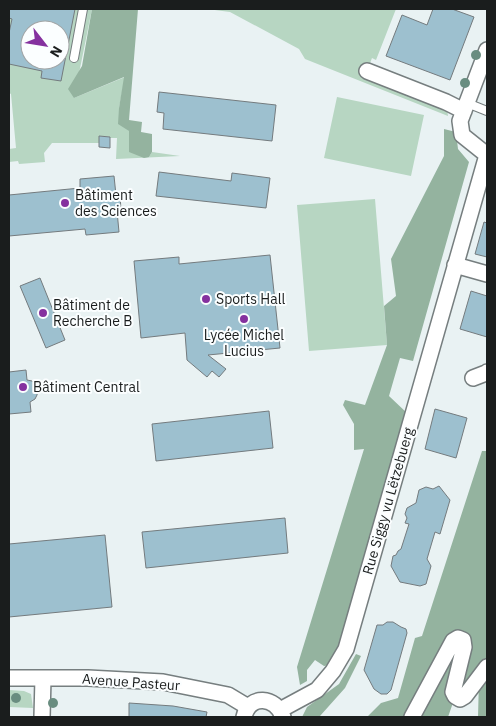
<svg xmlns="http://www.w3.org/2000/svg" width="496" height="726" viewBox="0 0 496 726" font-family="'IBM Plex Sans',sans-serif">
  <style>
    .green { fill: #b7d6c2; fill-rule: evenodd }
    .forest { fill: #94b39f }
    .building { fill: #9dc0cf; stroke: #747b7e; fill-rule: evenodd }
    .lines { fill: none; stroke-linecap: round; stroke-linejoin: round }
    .lane-casing { stroke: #767e7f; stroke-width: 10 }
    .street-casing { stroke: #767e7f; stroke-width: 18 }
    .lane { stroke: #fff; stroke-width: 8 }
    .street { stroke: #fff; stroke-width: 15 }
    .tree { fill: #698d80 }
    .poi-dot { fill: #85319f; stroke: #fbfeff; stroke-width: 2 }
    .labels { text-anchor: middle; stroke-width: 4; stroke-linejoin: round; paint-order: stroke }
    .poi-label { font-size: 14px; fill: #1a1d1d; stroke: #fbfeff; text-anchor: start }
    .street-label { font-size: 14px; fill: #1a1d1d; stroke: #fbfeff }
  </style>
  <rect width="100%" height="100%" fill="#e9f2f3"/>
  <path class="green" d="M9 9H92L74 98 125 77 119 108 129 131 149 157 152 152 180 156 116 159 117 138H110V137L100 136 99 143H52L44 153 45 162 19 164 18 161 9 162V149L16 148 11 94 9 93ZM30 30H60V60H30Z
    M207 9H396L376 60 372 58 367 71 446 102 448 116 305 59 299 49 230 12Z
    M337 97 424 115 411 176 324 158Z
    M375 199 387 345 309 351 297 205Z
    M9 690 24 691 31 694 33 708 9 707Z"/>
  <path class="forest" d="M92 9H138L129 120 142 122 141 132 152 134V152L149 157 144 158 129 152V131L118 124 119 108 124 77 74 98 68 89 82 66Z
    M444 129 456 132 458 149 469 162 413 361 400 358 389 396 408 414 342 642 331 665 324 666 315 660 307 670V681L300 685 297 667 364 449 354 450V424L343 405 345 400 365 405 387 345 384 306 396 296 391 259 444 156Z
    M482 451H487V717H478L479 679 455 697 448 717H367L381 703 398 698 415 638 422 636Z
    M356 654 361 656 345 688 320 716 321 717H302L307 707 339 684Z"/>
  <path class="building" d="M9 9H75L61 81 41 78 42 71 9 64V33L12 19 9 18ZM30 30H60V60H62H30Z
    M433 9H452L474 17 450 80 386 56 402 15 427 25Z
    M159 92 276 105 272 141 163 129 164 113 157 112Z
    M99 136 110 137V148L99 147Z
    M159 172 231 181 232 173 270 178 266 208 156 196Z
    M114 176 116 195 120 194 121 211H117L119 232 86 235 85 229 9 236V195L80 188V179Z
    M484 222 487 223V257L475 254Z
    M270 255 280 348 208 355 226 369 219 377 212 371 207 377 187 360 185 333 141 338 134 261 179 257V264Z
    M40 278 65 340 46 348 20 286Z
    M471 291 487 296V337L460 329Z
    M26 370 27 380 32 381 36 385 38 390 37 395 35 399 30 402 31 412 9 414V372Z
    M435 409 467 418 456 458 425 449Z
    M269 411 273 448 156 461 152 424Z
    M439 486 450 500 440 534 435 532 427 559 431 566 426 584 420 586 400 582 391 566 393 556 396 555 398 551 401 549 409 524 405 523 407 518 405 514 407 508 416 503 419 490 426 487 433 489Z
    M285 518 288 553 146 568 142 532Z
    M105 535 112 607 9 617V544Z
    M387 622H393L401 627 406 629 407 633 391 690 387 694H381L374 689 364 670 377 625H383Z
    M129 703 173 706 207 712 206 717H129Z"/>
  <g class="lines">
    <g class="lane-casing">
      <path id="lane" d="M74 58 83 9
        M467 103 487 111"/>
    </g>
    <g class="street-casing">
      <path id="street" d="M367 71 446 102 464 111
        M487 155 462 135 460 121 487 50
        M455 265 487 274
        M473 378 486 373 487 372
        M9 678H88L163 682 228 695 248 707
        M280 710 317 690 333 671 346 649 487 155
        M42 717 43 678
        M244 717C249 694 276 696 283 717
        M412 717 453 641 458 638 463 640 464 647 453 692 455 696 460 699 465 696 487 667"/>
    </g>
    <use href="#lane" class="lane"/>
    <use href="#street" class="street"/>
  </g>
  <g class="tree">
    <circle cx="476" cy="55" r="5"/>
    <circle cx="465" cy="83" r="5"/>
    <circle cx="16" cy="698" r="5"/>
    <circle cx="53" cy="703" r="5"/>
  </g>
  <g class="poi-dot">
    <circle cx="65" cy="203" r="5"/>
    <circle cx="206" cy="299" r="5"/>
    <circle cx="43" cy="313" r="5"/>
    <circle cx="244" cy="319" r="5"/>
    <circle cx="23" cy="387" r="5"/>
  </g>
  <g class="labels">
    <g class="poi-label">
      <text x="75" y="200">Bâtiment<tspan x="75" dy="16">des Sciences</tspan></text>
      <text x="216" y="304">Sports Hall</text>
      <text x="53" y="310">Bâtiment de<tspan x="53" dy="16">Recherche B</tspan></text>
      <text x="244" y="340" text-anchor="middle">Lycée Michel<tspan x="244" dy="16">Lucius</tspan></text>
      <text x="33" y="392">Bâtiment Central</text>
    </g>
    <g class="street-label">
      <text transform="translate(388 501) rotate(-74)" y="5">Rue Siggy vu Lëtzebuerg</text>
      <text transform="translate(131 682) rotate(4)" y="5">Avenue Pasteur</text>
    </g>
  </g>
  <rect width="496" height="726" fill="none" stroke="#1a1d1d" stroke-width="20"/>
  <g transform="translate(45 45) rotate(121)"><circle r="24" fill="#fbfeff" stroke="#a1a4a5"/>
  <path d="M0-4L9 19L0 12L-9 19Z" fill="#85319f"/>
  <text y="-8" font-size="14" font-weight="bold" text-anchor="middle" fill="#1a1d1d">N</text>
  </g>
</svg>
